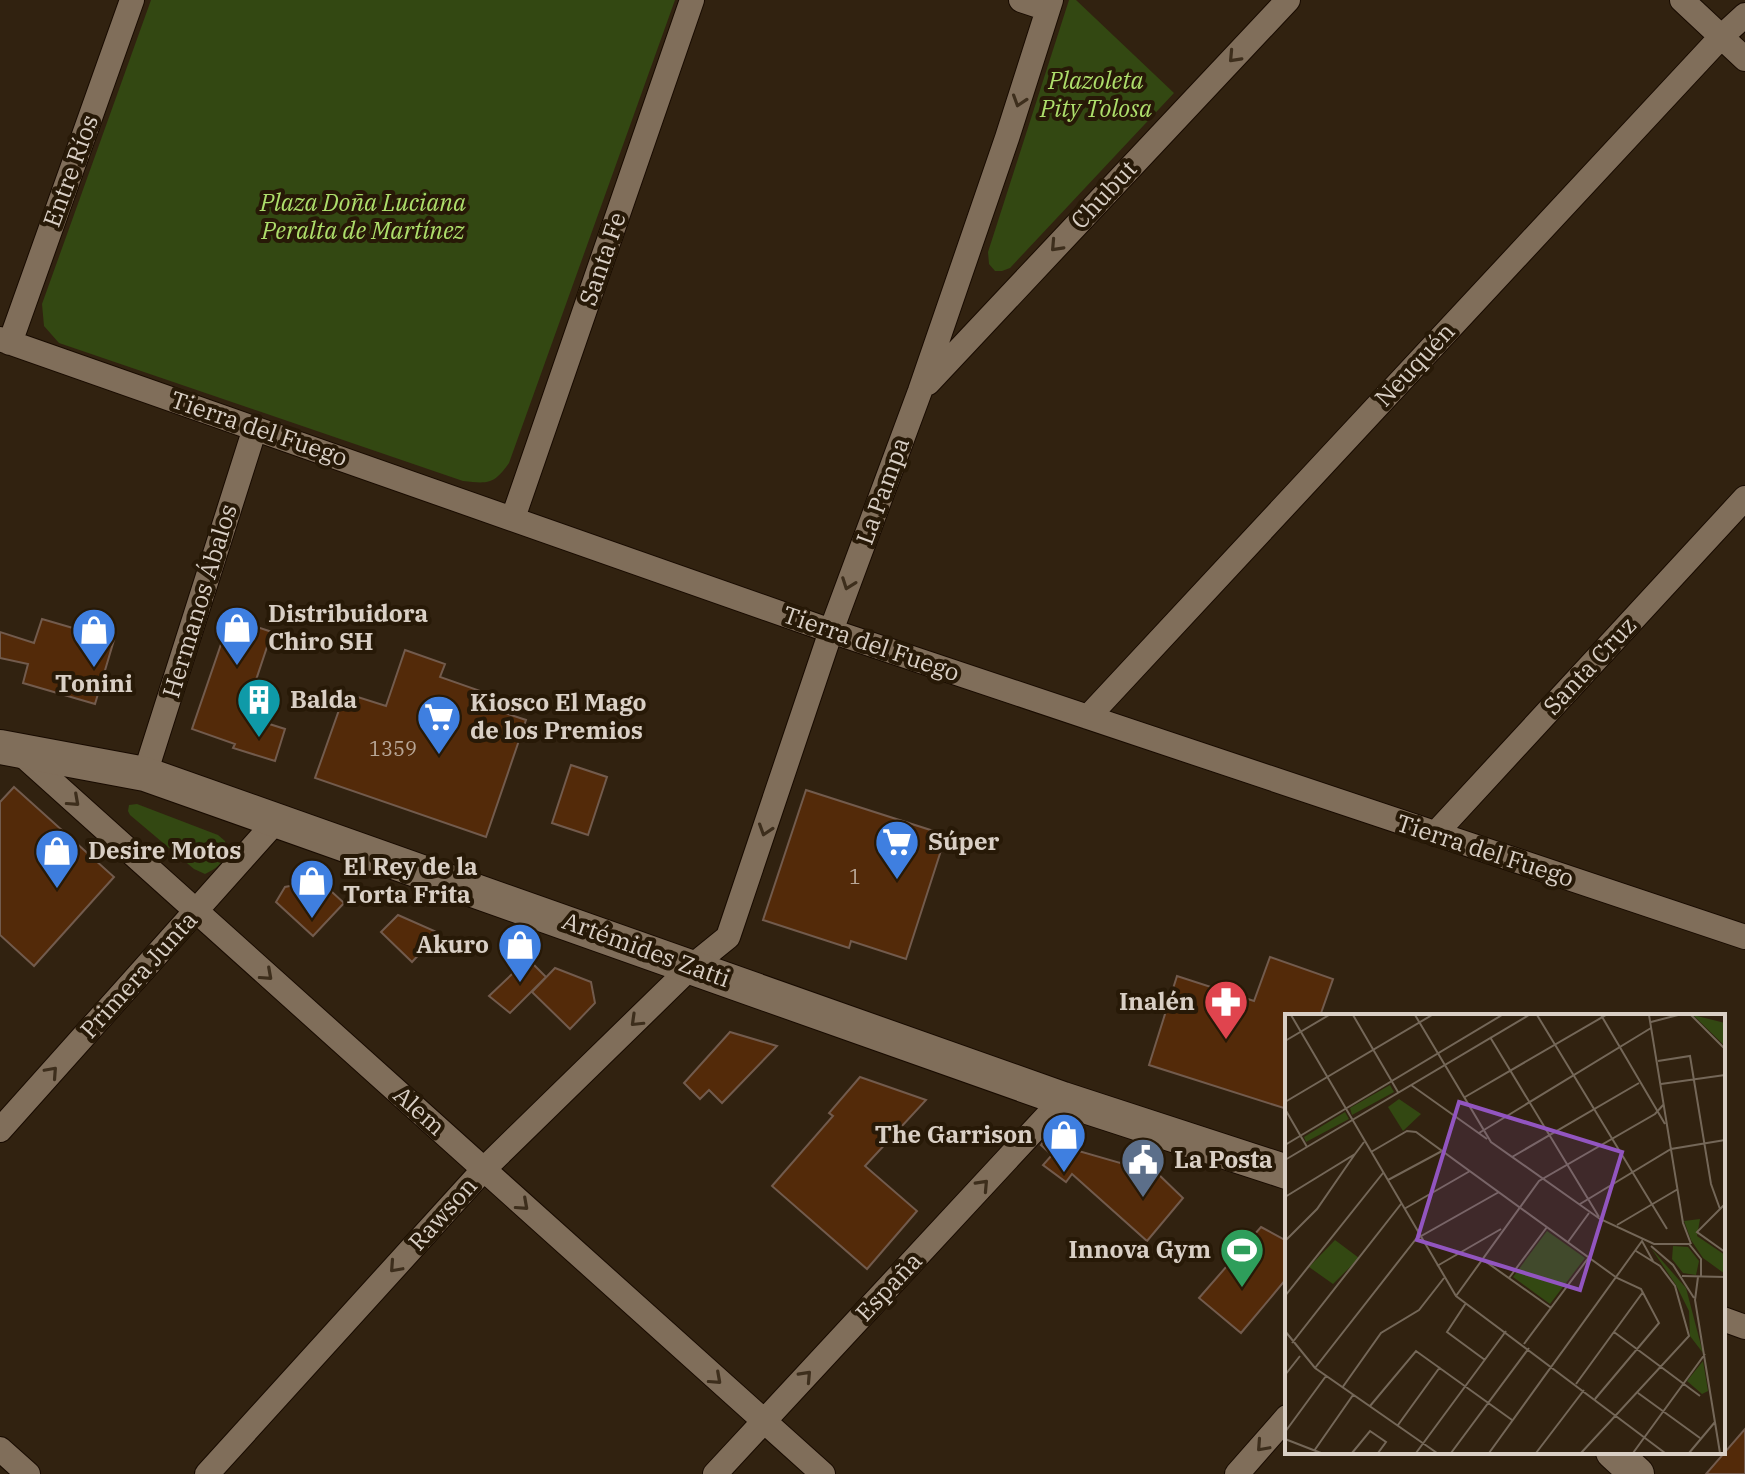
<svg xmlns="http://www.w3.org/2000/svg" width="1745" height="1474" viewBox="0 0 1745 1474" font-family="'IBM Plex Serif',serif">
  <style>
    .green { fill: #334812 }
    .building { fill: #532a09; stroke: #725b4d; stroke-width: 2 }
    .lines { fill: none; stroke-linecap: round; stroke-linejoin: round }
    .street-casing { stroke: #180b00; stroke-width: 26 }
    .secondary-casing { stroke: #180b00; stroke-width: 36 }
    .street { stroke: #806e5a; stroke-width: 24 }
    .secondary { stroke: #806e5a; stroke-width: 34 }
    .oneway { stroke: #3d2e1c }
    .labels { text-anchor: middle; stroke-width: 8; stroke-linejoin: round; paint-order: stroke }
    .number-label { font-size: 20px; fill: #b8a696 }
    .park-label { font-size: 24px; font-style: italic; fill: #adde6b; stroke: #271907 }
    .street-label { font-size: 24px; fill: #d9cfc5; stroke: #271907 }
    .poi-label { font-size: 24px; font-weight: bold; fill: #d9cfc5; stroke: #271907; text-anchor: start }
    .inset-road { fill: none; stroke: #746758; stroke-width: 2 }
    .view { fill: #9255c0; fill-opacity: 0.15; stroke: #9255c0; stroke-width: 4 }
    .inset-edge { fill: none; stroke: #d9cfc5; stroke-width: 4 }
  </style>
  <rect width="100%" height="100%" fill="#312210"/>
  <path class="green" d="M151 0H675L509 463C494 484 489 484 463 481L59 343 44 326 42 304Z
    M1069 0H1076L1174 93 1010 268 1002 271H995L989 264 988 252Z
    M137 804 218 835 225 841 228 851C223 863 216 869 205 874L194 869 130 815 128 811 129 805Z"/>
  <path class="building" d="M230 618 272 632 244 716 285 729 275 761 233 748 235 744 192 729Z
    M42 619 114 640 95 704 23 683 28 664 0 658V632L34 643Z
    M405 650 445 664 440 677 486 693 481 705 526 720 486 837 315 778 345 693 386 706Z
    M571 765 607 777 588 835 552 823Z
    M14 787 114 877 34 966 0 935V802Z
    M806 790 946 835 906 959 851 941 849 948 763 920Z
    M319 880 344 903 313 936 276 902 285 887 300 884 309 891Z
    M398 915 439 933 412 962 381 932Z
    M1270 957 1333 979 1320 1016H1287V1109L1149 1065 1177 976 1254 1001Z
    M528 959 546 977 510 1013 489 996Z
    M555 968 591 982 595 1003 570 1029 532 992Z
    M730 1032 777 1046 722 1103 709 1090 700 1099 684 1083Z
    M860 1077 926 1100 865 1166 917 1211 867 1269 772 1186 833 1116 829 1113Z
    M1044 1141 1120 1163 1128 1155 1152 1176 1156 1172 1183 1198 1147 1241 1072 1174 1066 1182 1043 1165 1052 1155 1041 1145Z
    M1261 1227 1287 1241V1278L1241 1333 1199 1298Z
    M1745 1429V1474H1706Z"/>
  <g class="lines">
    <g class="street-casing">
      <path id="street" d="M1021 0 1048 9
        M1682 0 1745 59
        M0 339 831 631 1745 937
        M10 343 132 0
        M928 383 1288 0
        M513 518 692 0
        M1088 717 1721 37 1745 15
        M17 750 823 1474
        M145 774 255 428
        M1435 834 1745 498
        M0 1130 277 820
        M1723 1319 1745 1327
        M0 1449 28 1474
        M207 1474 484 1169 691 967 728 937 831 631 920 391 1007 138 1051 0
        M715 1474 1063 1099
        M1237 1474 1287 1417"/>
    </g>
    <g class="secondary-casing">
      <path id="secondary" d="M0 747 145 774 1063 1099 1287 1172
        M1613 1452 1637 1474"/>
    </g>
    <use href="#street" class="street"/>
    <use href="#secondary" class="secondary"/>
  </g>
  <defs><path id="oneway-chevron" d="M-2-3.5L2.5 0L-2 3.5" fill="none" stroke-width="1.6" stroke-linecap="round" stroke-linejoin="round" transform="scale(2)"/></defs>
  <g class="oneway">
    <use href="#oneway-chevron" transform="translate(1234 57) rotate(133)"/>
    <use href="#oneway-chevron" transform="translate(1019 101) rotate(108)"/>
    <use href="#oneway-chevron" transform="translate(1056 246) rotate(133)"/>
    <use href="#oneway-chevron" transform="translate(848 584) rotate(110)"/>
    <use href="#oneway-chevron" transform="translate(74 801) rotate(42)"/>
    <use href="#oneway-chevron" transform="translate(765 830) rotate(108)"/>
    <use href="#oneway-chevron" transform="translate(267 975) rotate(42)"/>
    <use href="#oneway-chevron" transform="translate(636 1021) rotate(136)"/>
    <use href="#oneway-chevron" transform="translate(52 1072) rotate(-48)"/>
    <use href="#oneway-chevron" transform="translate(983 1185) rotate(-47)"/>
    <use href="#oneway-chevron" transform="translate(523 1205) rotate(42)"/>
    <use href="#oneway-chevron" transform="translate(395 1267) rotate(132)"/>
    <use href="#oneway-chevron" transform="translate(806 1376) rotate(-47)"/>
    <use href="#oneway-chevron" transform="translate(716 1379) rotate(42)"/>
    <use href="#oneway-chevron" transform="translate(1262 1446) rotate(132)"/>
  </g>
  <defs>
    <g id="shop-pin" transform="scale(2.3)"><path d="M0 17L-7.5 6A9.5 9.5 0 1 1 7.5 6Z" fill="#3f7fe0" stroke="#271907"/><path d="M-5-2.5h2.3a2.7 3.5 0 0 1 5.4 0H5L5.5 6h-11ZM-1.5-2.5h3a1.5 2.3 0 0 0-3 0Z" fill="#fff"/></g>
    <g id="building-pin" transform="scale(2.3)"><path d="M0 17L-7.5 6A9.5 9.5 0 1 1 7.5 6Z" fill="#0f9aa8" stroke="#271907"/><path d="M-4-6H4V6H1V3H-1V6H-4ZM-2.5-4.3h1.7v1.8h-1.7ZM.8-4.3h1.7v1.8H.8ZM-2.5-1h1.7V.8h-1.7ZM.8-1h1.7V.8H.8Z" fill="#fff"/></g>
    <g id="supermarket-pin" transform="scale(2.3)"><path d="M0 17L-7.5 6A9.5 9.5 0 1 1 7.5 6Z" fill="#3f7fe0" stroke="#271907"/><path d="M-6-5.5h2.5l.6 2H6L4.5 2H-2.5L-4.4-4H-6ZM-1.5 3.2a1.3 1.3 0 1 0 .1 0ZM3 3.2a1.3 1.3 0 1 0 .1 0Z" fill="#fff"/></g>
    <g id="pharmacy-pin" transform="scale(2.3)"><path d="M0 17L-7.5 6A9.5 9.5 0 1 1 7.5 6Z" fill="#e0444e" stroke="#271907"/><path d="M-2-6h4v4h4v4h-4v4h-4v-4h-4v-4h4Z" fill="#fff"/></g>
    <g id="civic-pin" transform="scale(2.3)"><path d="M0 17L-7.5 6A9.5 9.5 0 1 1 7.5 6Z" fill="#5c6f8a" stroke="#271907"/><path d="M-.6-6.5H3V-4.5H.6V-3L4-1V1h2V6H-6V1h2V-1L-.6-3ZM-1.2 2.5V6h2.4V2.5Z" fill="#fff"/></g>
    <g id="stadium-pin" transform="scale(2.3)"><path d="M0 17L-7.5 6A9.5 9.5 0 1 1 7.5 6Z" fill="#2e9e5b" stroke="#271907"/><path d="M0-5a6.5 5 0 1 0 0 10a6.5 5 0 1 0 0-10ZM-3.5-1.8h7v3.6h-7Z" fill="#fff"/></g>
  </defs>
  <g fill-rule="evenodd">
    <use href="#shop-pin" x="237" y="628"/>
    <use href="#shop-pin" x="94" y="630"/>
    <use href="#building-pin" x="259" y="700"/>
    <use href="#supermarket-pin" x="439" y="717"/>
    <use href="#supermarket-pin" x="897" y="842"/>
    <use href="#shop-pin" x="57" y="851"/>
    <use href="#shop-pin" x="312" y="881"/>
    <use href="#shop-pin" x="520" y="945"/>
    <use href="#pharmacy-pin" x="1226" y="1002"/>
    <use href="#shop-pin" x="1064" y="1135"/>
    <use href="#civic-pin" x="1143" y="1160"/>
    <use href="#stadium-pin" x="1242" y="1250"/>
  </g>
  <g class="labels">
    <g class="number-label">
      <text x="393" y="756">1359</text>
      <text x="855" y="884">1</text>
    </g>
    <g class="park-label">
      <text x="1096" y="89">Plazoleta<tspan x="1096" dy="28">Pity Tolosa</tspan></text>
      <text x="363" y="211">Plaza Doña Luciana<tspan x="363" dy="28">Peralta de Martínez</tspan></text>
    </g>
    <g class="street-label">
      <text transform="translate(71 171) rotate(-70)" y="8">Entre Ríos</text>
      <text transform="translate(1104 195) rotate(-47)" y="8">Chubut</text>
      <text transform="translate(603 259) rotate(-71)" y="8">Santa Fe</text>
      <text transform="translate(1415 365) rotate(-47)" y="8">Neuquén</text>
      <text transform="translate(259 429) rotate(19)" y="8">Tierra del Fuego</text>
      <text transform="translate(883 491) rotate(-70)" y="8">La Pampa</text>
      <text transform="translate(200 601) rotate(-73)" y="8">Hermanos Ábalos</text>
      <text transform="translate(871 644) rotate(19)" y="8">Tierra del Fuego</text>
      <text transform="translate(1590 666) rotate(-47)" y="8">Santa Cruz</text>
      <text transform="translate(1485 851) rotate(18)" y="8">Tierra del Fuego</text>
      <text transform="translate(646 950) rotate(20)" y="8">Artémides Zatti</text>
      <text transform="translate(139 975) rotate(-48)" y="8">Primera Junta</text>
      <text transform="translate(419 1111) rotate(42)" y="8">Alem</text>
      <text transform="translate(443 1214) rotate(-48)" y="8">Rawson</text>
      <text transform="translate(889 1287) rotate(-47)" y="8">España</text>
    </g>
    <g class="poi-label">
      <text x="268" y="622">Distribuidora<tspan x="268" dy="28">Chiro SH</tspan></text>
      <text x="94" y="692" text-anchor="middle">Tonini</text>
      <text x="290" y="708">Balda</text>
      <text x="470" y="711">Kiosco El Mago<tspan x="470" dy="28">de los Premios</tspan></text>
      <text x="928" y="850">Súper</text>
      <text x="88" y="859">Desire Motos</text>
      <text x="343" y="875">El Rey de la<tspan x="343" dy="28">Torta Frita</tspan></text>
      <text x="489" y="953" text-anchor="end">Akuro</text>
      <text x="1195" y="1010" text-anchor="end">Inalén</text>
      <text x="1033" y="1143" text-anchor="end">The Garrison</text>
      <text x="1174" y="1168">La Posta</text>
      <text x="1211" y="1258" text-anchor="end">Innova Gym</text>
    </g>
  </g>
  <g transform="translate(1285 1014)">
    <rect width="440" height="440" fill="#312210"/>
    <path d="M408 1 440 9V32ZM105 71 109 78 67 101 65 94ZM114 85 136 100 118 117 103 93ZM60 98 64 105 21 128 19 123ZM415 205 412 222 440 241V260L418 244 406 226 399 207ZM262 217 300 244 265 290 228 263ZM50 226 74 244 48 270 24 253ZM388 232 403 233 414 247 411 261 398 259 387 245ZM366 234 401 274 418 339 405 322 404 297 391 271ZM418 347 423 377 417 380 402 367Z" fill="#334812"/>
    <path class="inset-road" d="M6 1 171 282 380 439M68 1 113 78M130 1 206 128 315 205 369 230H404L416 245V262M252 1 382 215M316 1 380 110M364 1 398 209 406 230M406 1 440 35M366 8 393 1M205 23 314 203M0 27 44 1M373 47 405 42 426 170 435 195M376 70 440 61M126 71 202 125M180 83 321 1M0 88 147 1M0 95 22 133M194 119 366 14M0 131 217 1M86 138 122 117 131 118 332 264 356 275 374 309 310 385M227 143 354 69M0 146 244 1M103 166 157 137M0 183 70 140 79 128M295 190 386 135 440 126M440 190 412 218 440 238M119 195 185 157M332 211 393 175M0 227 32 195 70 140M283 228 304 199M366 232 388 251 409 284M197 245 266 294M152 252 216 215M397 262 440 263M413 263 410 286 435 439M224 264 262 213M0 282 98 159M171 282 254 167 370 100 379 90M181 289 162 318 200 346M0 317 30 354 152 439M329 318 415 382M7 329 116 190M239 330 304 243M30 354 131 225 214 178M0 361 15 342M291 370 358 278M57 374 96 319 134 296 159 264M353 379 415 424M85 392 131 337 227 406M113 411 155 353M0 418 41 362M0 425 36 439M29 437 68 381M67 439 85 417 101 428 93 439M131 439 221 317M166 439 244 334M204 439 357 227 368 247M251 439 299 376M296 439 404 322 390 272 375 252 351 237M348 439 420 340M404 439 430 408"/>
    <path class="view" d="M174 88 337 138 295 276 132 226Z"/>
    <rect width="440" height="440" class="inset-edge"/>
  </g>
</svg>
